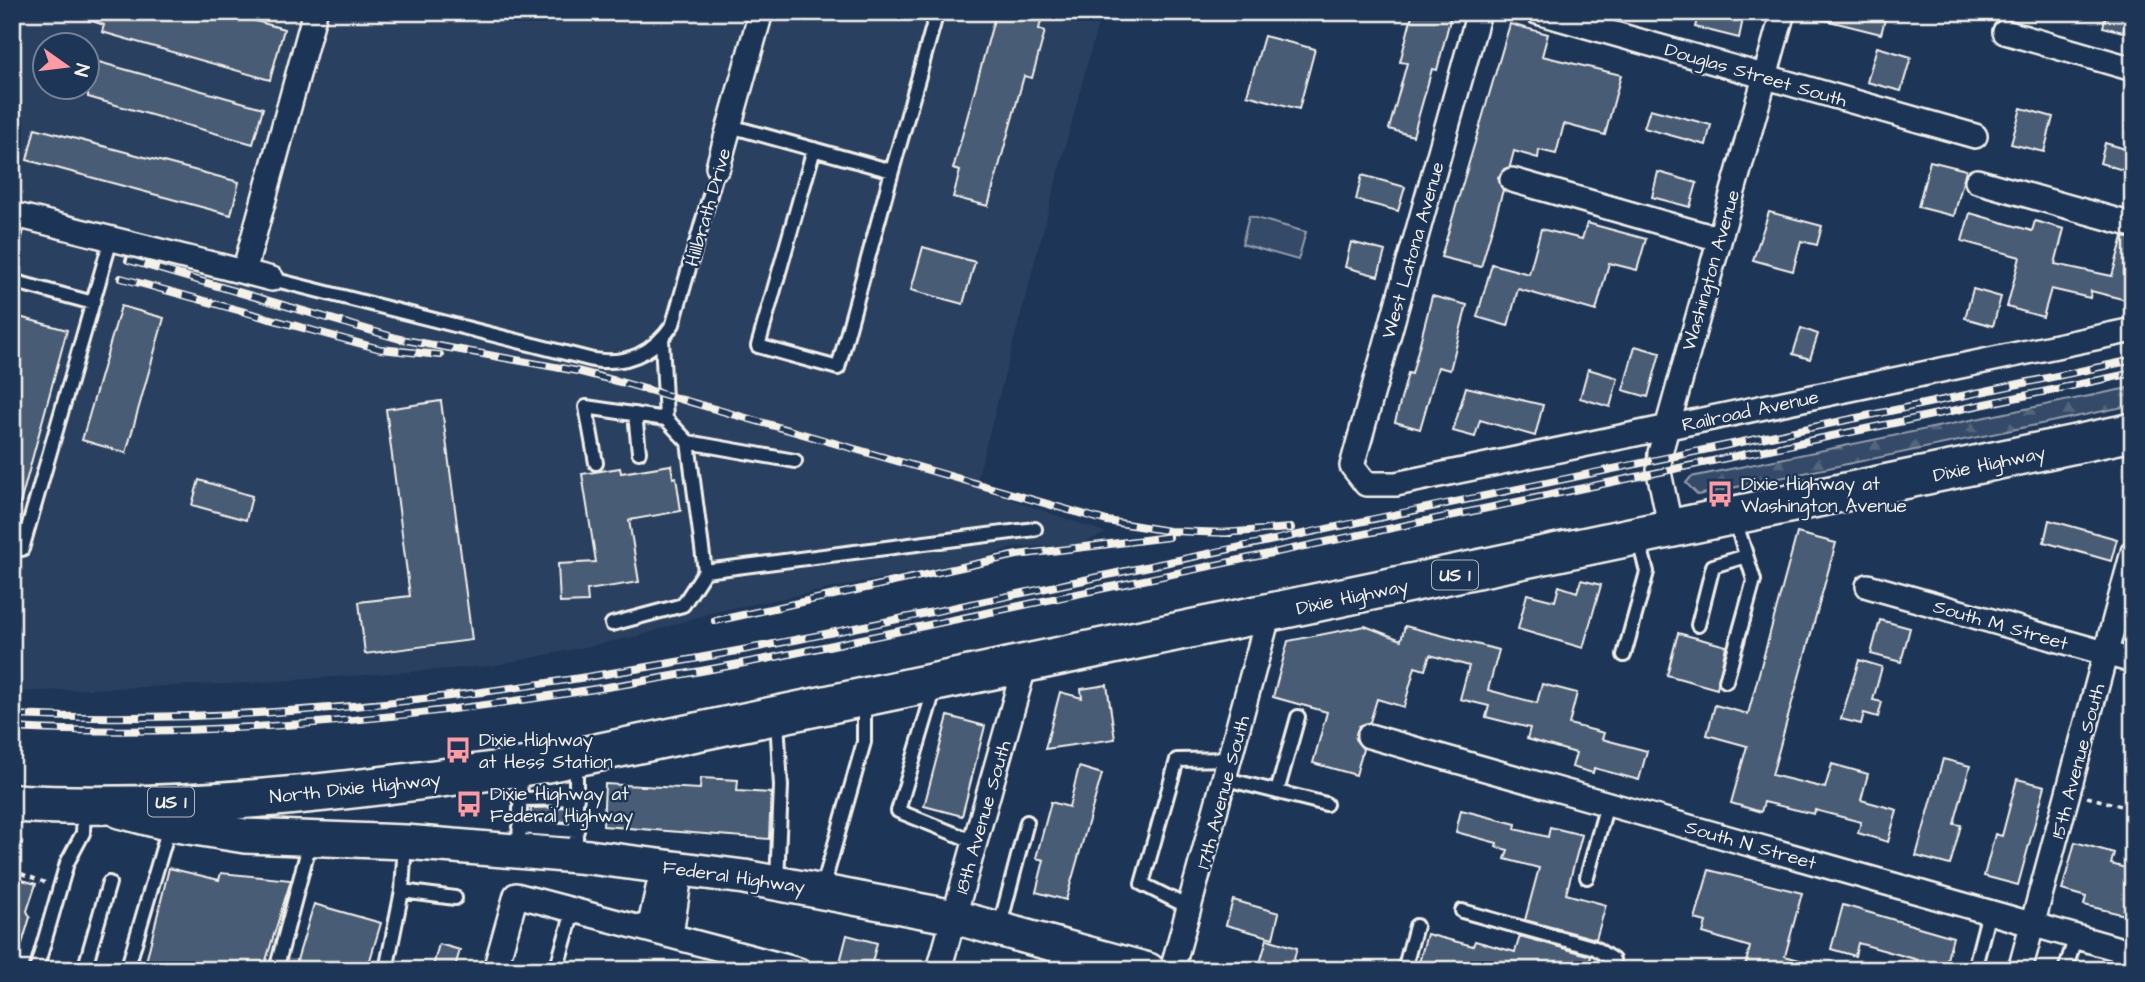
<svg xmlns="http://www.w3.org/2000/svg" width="2145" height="982" viewBox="0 0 2145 982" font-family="'Architects Daughter',sans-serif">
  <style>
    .built { fill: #2a4060; fill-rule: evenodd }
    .forest { fill: url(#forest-firs); stroke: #949ea8; stroke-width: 2 }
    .park { fill: #354a67; stroke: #949ea8; stroke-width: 2 }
    .building { fill: #485b74; stroke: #f4f1e8; stroke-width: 2 }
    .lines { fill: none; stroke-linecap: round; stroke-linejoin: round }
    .lane-casing { stroke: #f4f1e8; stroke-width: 18 }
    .street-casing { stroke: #f4f1e8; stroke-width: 28 }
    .secondary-casing { stroke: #f4f1e8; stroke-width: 38 }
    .primary-casing { stroke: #f4f1e8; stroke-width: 42 }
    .path { stroke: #f4f1e8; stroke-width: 3.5; stroke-dasharray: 5 5; stroke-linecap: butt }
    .lane { stroke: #1d3557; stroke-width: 12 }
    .street { stroke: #1d3557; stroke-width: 23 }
    .secondary { stroke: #1d3557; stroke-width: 33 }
    .primary { stroke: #1d3557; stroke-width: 37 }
    .rail-casing { stroke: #f4f1e8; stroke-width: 8 }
    .rail { stroke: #1d3557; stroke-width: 5; stroke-dasharray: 16; stroke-linecap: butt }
    .labels { text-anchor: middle; stroke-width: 5; stroke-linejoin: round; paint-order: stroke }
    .shield { fill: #1d3557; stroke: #b4b9bc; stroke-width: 2 }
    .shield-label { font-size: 18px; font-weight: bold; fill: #f4f1e8 }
    .street-label { font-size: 19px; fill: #f4f1e8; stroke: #1d3557 }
    .poi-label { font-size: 19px; fill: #f4f1e8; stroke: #1d3557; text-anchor: start }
  </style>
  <defs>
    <pattern id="forest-firs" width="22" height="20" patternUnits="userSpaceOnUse" patternTransform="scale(1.75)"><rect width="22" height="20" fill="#354a67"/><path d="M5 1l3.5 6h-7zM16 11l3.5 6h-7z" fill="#53657d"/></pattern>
  </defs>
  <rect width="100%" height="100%" fill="#1d3557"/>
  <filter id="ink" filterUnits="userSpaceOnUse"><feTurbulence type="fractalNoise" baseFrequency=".0143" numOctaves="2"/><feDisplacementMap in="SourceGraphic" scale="14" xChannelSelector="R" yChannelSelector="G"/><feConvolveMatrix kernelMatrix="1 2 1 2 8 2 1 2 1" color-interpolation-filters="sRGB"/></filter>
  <g filter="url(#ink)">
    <path class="built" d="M12 12H1101L975 487 1107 533 1076 545 1016 547 973 560 713 612 639 636 491 666 250 683 12 692ZM46 46H88V88H46Z"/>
    <path class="forest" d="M2133 387V405L1698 495 1686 483 1691 477Z"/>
    <path class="park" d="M1249 216 1306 232 1298 260 1242 244Z"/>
    <path class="building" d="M77 12H224L284 29 270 80 102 32 104 25 77 16Z
      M996 12H1043L1039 29 1045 31 1032 78 1024 76 988 206 953 197 960 171 953 169Z
      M1413 12H1452L1437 70 1432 69 1413 136 1389 129 1407 63 1400 62Z
      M1699 12 1744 14 1739 38 1695 27Z
      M1817 12H1887L1881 34 1817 18Z
      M2107 12H2129L2123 32 2103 27Z
      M1510 24 1548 34 1542 56 1621 75 1605 135 1564 124 1556 154 1539 150 1538 158 1514 151 1510 166 1498 177 1503 190 1481 267 1441 257Z
      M1264 36 1315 49 1299 109 1247 95Z
      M1877 47 1911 57 1901 91 1867 82Z
      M88 59 263 108 253 144 88 97Z
      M2021 108 2053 117 2044 152 2011 144Z
      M1650 109 1711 125 1706 145 1644 128Z
      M35 128 239 182 231 215 27 160Z
      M2105 143 2129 150 2123 170 2100 163Z
      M1930 161 1966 170 1954 216 1918 207Z
      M1658 172 1697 183 1690 207 1652 197Z
      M1362 175 1405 187 1398 211 1356 200Z
      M1769 212 1822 226 1817 245 1801 241 1793 271 1753 260Z
      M1970 213 2032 231 2035 221 2064 229 2055 264 2112 276 2123 237 2133 239V290L2130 301 2091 291 2090 298 2051 289 2043 317 2007 307 2020 257 1962 241Z
      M1587 223 1646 239 1637 270 1609 263 1596 311 1518 289 1508 326 1477 317 1492 264 1529 274 1541 229 1582 239Z
      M1351 242 1385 251 1378 276 1345 267Z
      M923 247 975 262 963 304 911 290Z
      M1973 289 2001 297 1993 326 1965 318Z
      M1432 296 1467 305 1450 370 1438 367 1420 429 1395 422 1408 373 1412 374Z
      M121 306 164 318 126 453 82 440Z
      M12 315 67 330 17 515 12 514Z
      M1801 328 1818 334 1810 359 1793 354Z
      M1635 346 1660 353 1648 397 1623 390Z
      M1588 369 1618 378 1610 407 1580 398Z
      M1466 387 1543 405 1535 436 1480 420 1475 437 1453 431Z
      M441 401 472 640 365 654 359 602 410 596 386 409Z
      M671 465 673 478 676 477 681 511 629 520 639 582 587 590 588 602 560 603 558 564 596 562 582 474 620 468 621 473Z
      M199 480 252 496 246 520 192 505Z
      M2049 520 2117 539 2111 561 2044 542Z
      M1797 533 1836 543 1772 775 1825 788 1832 764 1868 774 1861 800 1897 810 1888 842 1858 833 1861 822 1815 810 1814 814 1764 802 1761 812 1731 803 1747 746 1707 735 1715 705 1748 714Z
      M1581 580 1601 585 1583 648 1518 629 1527 594 1555 601 1559 586 1577 592Z
      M1880 620 1910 628 1901 662 1871 654Z
      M1365 626 1401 640 1405 626 1499 650 1488 690 1537 703 1542 684 1577 693 1569 724 1604 733 1602 739 1647 751 1639 780 1594 768 1593 773 1572 767 1576 753 1527 739 1530 728 1486 717 1489 706 1460 699 1469 666 1430 655 1425 670 1415 667 1404 707 1377 699 1370 722 1359 726 1355 739 1363 749 1356 775 1313 763 1327 712 1273 697 1288 641Z
      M1678 633 1726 646 1717 689 1667 675Z
      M1859 660 1882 667 1873 700 1882 702 1878 717 1864 713 1861 724 1841 719Z
      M1107 685 1115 739 1045 749 1060 692 1082 698 1081 689Z
      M948 716 985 726 962 816 924 806Z
      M1943 759 1970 766 1954 824 1961 825 1950 865 1916 856Z
      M1079 767 1102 774 1066 900 1036 892 1044 860 1036 858 1051 802 1069 807Z
      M701 778 738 780 737 791 771 793 769 839 603 826 605 784 700 789Z
      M2017 779 2045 786 2018 885 1984 876 1995 834 2002 836Z
      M567 807V822L530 819 531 808Z
      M1461 810 1516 824 1515 829 1548 837 1550 827 1582 835 1566 894 1606 905 1596 939 1525 920 1539 868 1505 859 1508 850 1496 847 1497 843 1456 832Z
      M2075 842 2114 853 2111 864 2133 870V917L2084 905 2086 897 2062 890Z
      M169 868 219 880 221 873 291 880 263 970H144Z
      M1709 870 1802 893 1785 956 1817 965V970H1744L1750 947 1703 933 1706 922 1695 919Z
      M12 877 36 884 27 911 30 917 16 964H12Z
      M1233 900 1279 913 1273 938 1226 925Z
      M314 904 381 923 367 970H294Z
      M1843 905 1953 937 1944 970H1915L1918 960 1858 943 1855 956 1831 949Z
      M1427 934 1473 946 1475 941 1515 952 1520 936 1591 956 1588 970H1558L1540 965 1539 970H1417Z
      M847 935 877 943 870 970H838Z
      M1267 939 1297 948 1291 970H1258Z
      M439 944 460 950 454 970H432Z"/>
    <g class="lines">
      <g class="lane-casing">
        <path id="lane" d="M730 126 892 171 937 12
          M814 149 758 346 838 368 892 171
          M12 243 20 216
          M272 279 593 360C627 365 653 354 673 324L718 167
          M12 281 93 303
          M635 414 639 452
          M688 442 795 461
          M596 463 586 407 666 419
          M12 546 22 549 111 239
          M705 571 1035 529
          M612 624 683 605 705 571 688 442 666 419 662 339
          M1698 625 1713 566 1746 556
          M1624 655 1647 572 1638 537
          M1726 681 1754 580 1734 517
          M935 687 898 811 975 842
          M777 720 781 786 777 882
          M1226 779 1326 804
          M1277 792 1298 717
          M519 799 577 798
          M519 827 577 831
          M519 850 521 770
          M576 856V762
          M1587 877 1607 804
          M822 890 864 742V702
          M402 891 455 898
          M1190 908 1142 884 1177 760 1231 759
          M1462 911 1595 948 1613 960 1611 970
          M999 929 1027 822
          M36 970 67 863 83 833 84 809
          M84 970 109 883
          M127 970 170 824
          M276 970 310 842
          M386 970 402 891 405 842
          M556 970 574 908
          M1404 970 1416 926
          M1974 970 1989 912
          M2065 970 2076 937"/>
      </g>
      <g class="street-casing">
        <path id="street" d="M1479 12 1352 466 1366 484H1396L2133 330
          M1537 12 1975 136
          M2005 32 2133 69
          M718 167 761 12
          M1512 180 1719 239
          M1977 181 2133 225
          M12 214 272 279
          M244 272 315 12
          M1671 530 1659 472 1660 453 1783 12
          M1868 586 2133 661
          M1369 736 2133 953
          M649 929 663 866
          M671 935 681 868
          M495 970 516 895 799 970
          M939 970 1025 664
          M1172 970 1269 613
          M2020 970 2133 552"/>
      </g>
      <g class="secondary-casing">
        <path id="secondary" d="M120 811 170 824 245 836 405 842 589 857 744 877 954 917 1148 970"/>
      </g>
      <g class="primary-casing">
        <path id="primary" d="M12 803C191 813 371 789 548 763L2133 432"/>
      </g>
      <path class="path" d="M2087 797 2133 809
        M22 840 14 871 47 883"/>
      <use href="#lane" class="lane"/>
      <use href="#street" class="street"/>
      <use href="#secondary" class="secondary"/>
      <use href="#primary" class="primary"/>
      <g class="rail-casing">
        <path id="rail" d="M128 260 400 339 577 371 624 383 1107 521 1169 531 1230 533
          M121 278 380 349 440 355
          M1222 533 1291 528
          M715 621 1017 555 1169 537
          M12 715C397 732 753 650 1126 571 1461 500 1797 431 2133 360
          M12 728C269 741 520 706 771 658L2133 373"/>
      </g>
      <use href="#rail" class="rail"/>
    </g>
  </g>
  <defs>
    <g id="bus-bare" transform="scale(2.1)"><path d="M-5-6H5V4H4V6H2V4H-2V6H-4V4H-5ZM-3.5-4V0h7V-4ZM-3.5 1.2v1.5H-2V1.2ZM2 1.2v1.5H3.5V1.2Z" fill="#ff9aa2" stroke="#1d3557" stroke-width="2.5" paint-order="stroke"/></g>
  </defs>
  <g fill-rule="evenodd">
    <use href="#bus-bare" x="1720" y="494"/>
    <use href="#bus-bare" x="458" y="750"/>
    <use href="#bus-bare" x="469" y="804"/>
  </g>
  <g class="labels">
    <g class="shield">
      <rect x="1432" y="560.5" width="46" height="29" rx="5"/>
      <rect x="148" y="787.5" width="46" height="29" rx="5"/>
    </g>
    <g class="shield-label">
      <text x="1455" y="581">US 1</text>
      <text x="171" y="808">US 1</text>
    </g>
    <g class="street-label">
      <text transform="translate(1756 74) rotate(16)" y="7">Douglas Street South</text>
      <text transform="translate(707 207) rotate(-74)" y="7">Hillbrath Drive</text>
      <text transform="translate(1412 250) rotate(-74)" y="7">West Latona Avenue</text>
      <text transform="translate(1710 270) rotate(-74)" y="7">Washington Avenue</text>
      <text transform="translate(1750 410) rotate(-12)" y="7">Railroad Avenue</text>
      <text transform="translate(1989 463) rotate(-12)" y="7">Dixie Highway</text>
      <text transform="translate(1352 596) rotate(-12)" y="7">Dixie Highway</text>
      <text transform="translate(2001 624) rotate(16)" y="7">South M Street</text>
      <text transform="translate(2077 761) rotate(-75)" y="7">15th Avenue South</text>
      <text transform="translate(355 787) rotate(-6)" y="7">North Dixie Highway</text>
      <text transform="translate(1222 792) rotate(-75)" y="7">17th Avenue South</text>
      <text transform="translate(982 817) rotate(-74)" y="7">18th Avenue South</text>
      <text transform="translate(1751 844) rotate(16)" y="7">South N Street</text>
      <text transform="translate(734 876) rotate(8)" y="7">Federal Highway</text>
    </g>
    <g class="poi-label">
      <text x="1741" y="490">Dixie Highway at<tspan x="1741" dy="22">Washington Avenue</tspan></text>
      <text x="479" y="746">Dixie Highway<tspan x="479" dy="22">at Hess Station</tspan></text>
      <text x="490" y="800">Dixie Highway at<tspan x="490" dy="22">Federal Highway</tspan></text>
    </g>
  </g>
  <rect width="2145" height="982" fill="none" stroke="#1d3557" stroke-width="42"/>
  <rect x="21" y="21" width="2103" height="940" fill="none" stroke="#f4f1e8" stroke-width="2.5" filter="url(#ink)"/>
  <g transform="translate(66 66) rotate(104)"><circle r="33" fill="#1d3557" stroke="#738091" stroke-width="2"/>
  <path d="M0-5L12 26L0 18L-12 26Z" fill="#ff9aa2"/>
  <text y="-10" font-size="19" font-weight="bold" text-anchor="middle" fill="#f4f1e8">N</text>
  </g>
</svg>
